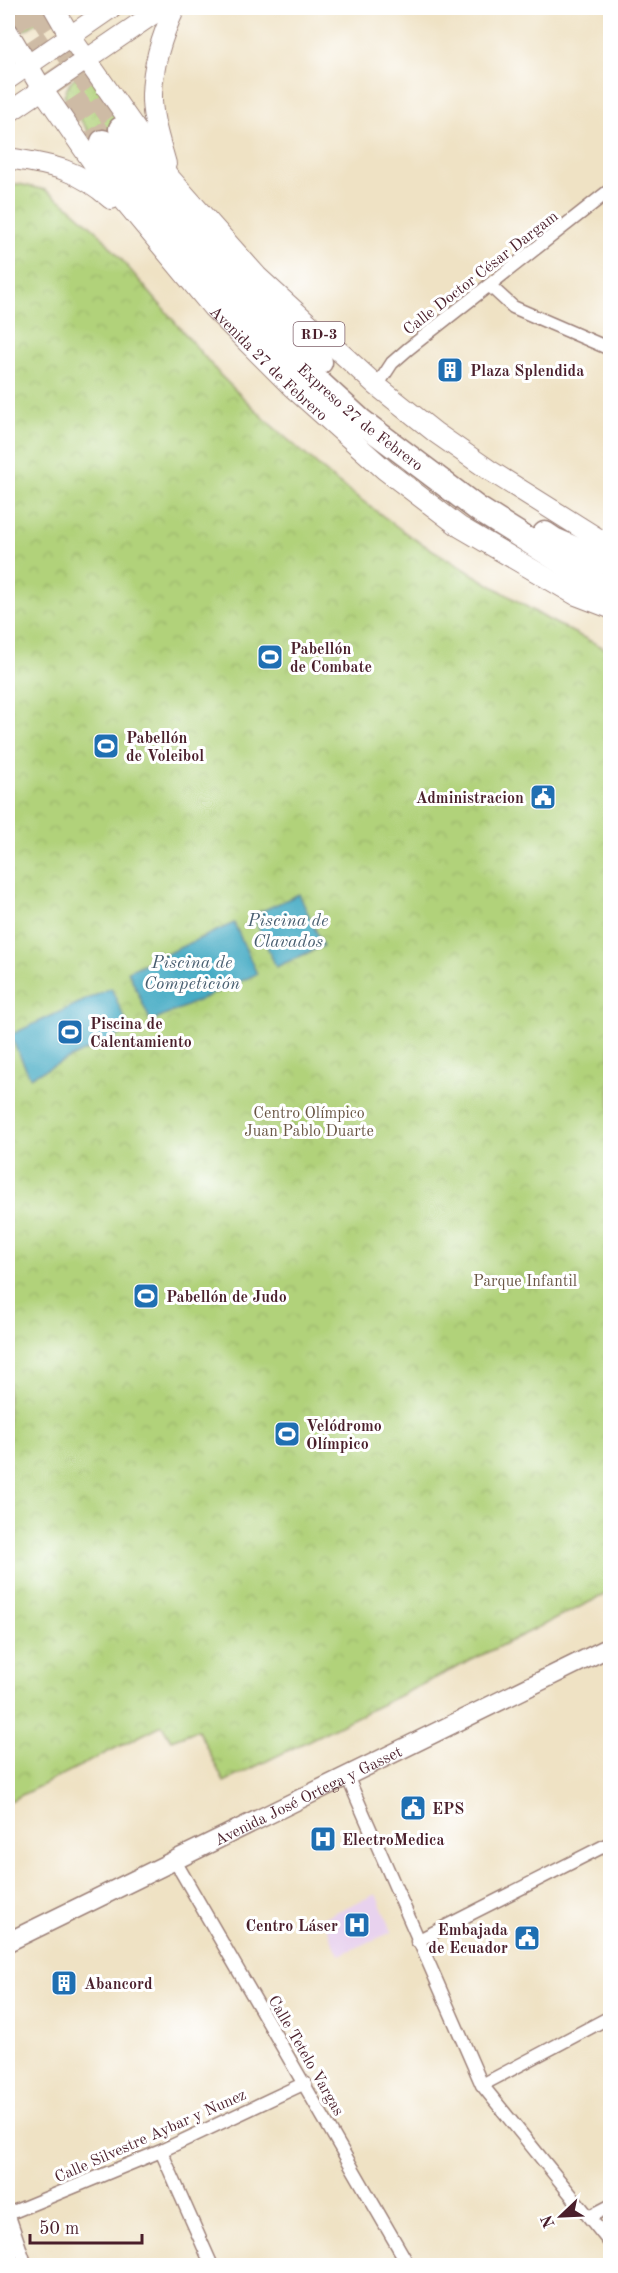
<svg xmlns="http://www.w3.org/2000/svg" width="618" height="2273" viewBox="0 0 618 2273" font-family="'Old Standard TT',serif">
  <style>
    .built { fill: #e8d2ee }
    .park { fill: url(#park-crowns); stroke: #7e7852; stroke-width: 1.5 }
    .water { fill: #46acc5; stroke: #486678; stroke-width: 1.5 }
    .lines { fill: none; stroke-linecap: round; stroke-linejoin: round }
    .motorway-tunnel { stroke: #cebba5; stroke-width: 24; stroke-dasharray: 24 12; stroke-linecap: butt }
    .minor-casing { stroke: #9c8078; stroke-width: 15 }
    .secondary-casing { stroke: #9c8078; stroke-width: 21 }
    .primary-casing { stroke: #9c8078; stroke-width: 22 }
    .motorway-casing { stroke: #9c8078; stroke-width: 27 }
    .minor { stroke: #fff; stroke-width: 12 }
    .secondary { stroke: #fff; stroke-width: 18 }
    .primary { stroke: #fff; stroke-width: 20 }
    .motorway { stroke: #fff; stroke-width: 24 }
    .labels { text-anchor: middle; stroke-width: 6; stroke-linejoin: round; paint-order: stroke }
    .shield { fill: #fff; stroke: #80626b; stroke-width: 1.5 }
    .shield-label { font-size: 15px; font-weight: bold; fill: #4a1f2b }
    .street-label { font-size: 16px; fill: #4a1f2b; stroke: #fff }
    .poi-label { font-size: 16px; font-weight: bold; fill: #4a1f2b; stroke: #fff; text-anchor: start }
    .park-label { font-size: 16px; fill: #695543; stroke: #fff }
    .water-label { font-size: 18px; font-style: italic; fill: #485e70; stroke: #fff }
  </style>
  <defs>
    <pattern id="park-crowns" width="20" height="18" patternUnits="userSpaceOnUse" patternTransform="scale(1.5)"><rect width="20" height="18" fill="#b1d27a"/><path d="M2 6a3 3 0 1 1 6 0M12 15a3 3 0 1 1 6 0" fill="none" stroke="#9ab46a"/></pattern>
  </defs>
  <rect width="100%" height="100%" fill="#fff"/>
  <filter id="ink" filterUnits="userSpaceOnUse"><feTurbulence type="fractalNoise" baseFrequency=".0167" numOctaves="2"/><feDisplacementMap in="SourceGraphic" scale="12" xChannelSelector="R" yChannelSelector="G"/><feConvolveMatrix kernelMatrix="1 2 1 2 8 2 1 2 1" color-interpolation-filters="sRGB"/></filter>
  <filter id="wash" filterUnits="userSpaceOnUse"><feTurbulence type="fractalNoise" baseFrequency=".008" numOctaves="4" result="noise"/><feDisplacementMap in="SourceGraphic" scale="24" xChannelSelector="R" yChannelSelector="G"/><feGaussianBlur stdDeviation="1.35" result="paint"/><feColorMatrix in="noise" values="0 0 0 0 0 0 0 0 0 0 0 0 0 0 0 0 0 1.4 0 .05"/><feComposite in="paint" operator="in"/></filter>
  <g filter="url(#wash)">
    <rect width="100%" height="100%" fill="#efe2c4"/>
    <path class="built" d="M376 1894 392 1932 339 1955 322 1918Z"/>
    <path class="park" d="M8 8H44L42 19 25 30C13 23 8 22 8 8Z
      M91 75 127 124 97 144 64 96C71 78 71 76 91 75Z
      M8 184H19L45 190 66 204 98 232 221 376 271 425 336 481 411 537 547 619 610 651V1592L224 1782 198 1730 171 1740 162 1725 8 1802Z"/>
    <path class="water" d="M299 894 323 946 276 967 253 915Z
      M234 923 257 974 151 1022 128 971Z
      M111 988 130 1030 30 1077 10 1035Z"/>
  </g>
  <g filter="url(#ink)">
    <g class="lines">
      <path class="motorway-tunnel" d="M13 8 103 142
        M37 8 55 36 121 129"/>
      <g class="minor-casing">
        <path id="minor" d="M489 285 513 307 610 349
          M377 386 392 363 408 349 610 190
          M347 1776 482 2085 610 2243
          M175 1861 409 2266
          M417 1941 610 1843
          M482 2085 610 2017
          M161 2151 212 2266
          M8 2213 26 2266
          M8 2214 161 2151 305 2083
          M589 2217 610 2206"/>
      </g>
      <g class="secondary-casing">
        <g id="secondary">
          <path id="s1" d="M8 1942 610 1647"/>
        </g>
      </g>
      <g class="primary-casing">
        <g id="primary">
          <path d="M54 8 70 36 170 178 257 276 377 386 436 433 489 470 610 546"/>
          <path id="s2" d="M8 32 42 89 96 167 213 308 292 387 385 470 460 527 576 595 610 608"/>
          <path d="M8 79 111 8"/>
          <path d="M8 113 162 8"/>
          <path d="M8 158C52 165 76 168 111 199"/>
          <path d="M166 164C160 142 151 116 152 94 153 63 162 35 175 8"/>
        </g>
      </g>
      <g class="motorway-casing">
        <g id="motorway">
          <path d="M121 129 183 215 280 324 320 362"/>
          <path id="s3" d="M103 142 146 200 229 296 271 339 361 421 478 509 610 592"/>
          <path d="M545 534 554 540 610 564"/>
        </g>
      </g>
      <use href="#minor" class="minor"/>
      <use href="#secondary" class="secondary"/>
      <use href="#primary" class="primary"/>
      <use href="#motorway" class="motorway"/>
    </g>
  </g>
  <defs>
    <g id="building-square" transform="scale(1.35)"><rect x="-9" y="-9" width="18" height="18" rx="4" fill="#1f6fb2" stroke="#fff"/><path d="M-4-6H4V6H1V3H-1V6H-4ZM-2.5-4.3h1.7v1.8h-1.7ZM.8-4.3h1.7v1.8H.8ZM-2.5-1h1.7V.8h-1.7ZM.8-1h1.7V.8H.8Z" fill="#fff"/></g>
    <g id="stadium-square" transform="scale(1.35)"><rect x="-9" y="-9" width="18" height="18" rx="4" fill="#1f6fb2" stroke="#fff"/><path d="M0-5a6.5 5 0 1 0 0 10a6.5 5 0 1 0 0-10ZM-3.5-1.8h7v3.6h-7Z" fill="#fff"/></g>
    <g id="civic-square" transform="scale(1.35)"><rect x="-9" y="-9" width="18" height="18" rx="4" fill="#1f6fb2" stroke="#fff"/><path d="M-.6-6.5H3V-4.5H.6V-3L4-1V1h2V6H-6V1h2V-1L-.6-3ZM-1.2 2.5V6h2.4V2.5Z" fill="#fff"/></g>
    <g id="hospital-square" transform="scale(1.35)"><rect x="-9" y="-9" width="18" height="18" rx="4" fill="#1f6fb2" stroke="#fff"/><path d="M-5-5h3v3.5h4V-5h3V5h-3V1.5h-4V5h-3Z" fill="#fff"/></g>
  </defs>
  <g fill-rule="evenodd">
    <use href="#building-square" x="450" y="370"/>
    <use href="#stadium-square" x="270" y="657"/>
    <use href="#stadium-square" x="106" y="746"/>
    <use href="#civic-square" x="543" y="797"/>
    <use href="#stadium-square" x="70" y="1032"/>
    <use href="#stadium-square" x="146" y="1296"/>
    <use href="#stadium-square" x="287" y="1434"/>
    <use href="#civic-square" x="413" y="1808"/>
    <use href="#hospital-square" x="323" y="1839"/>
    <use href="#hospital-square" x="357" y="1925"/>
    <use href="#civic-square" x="527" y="1938"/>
    <use href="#building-square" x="64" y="1983"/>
  </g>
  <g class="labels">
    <rect class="shield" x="293.5" y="322" width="51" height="24" rx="4.5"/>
    <g class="shield-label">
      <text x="319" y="339">RD-3</text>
    </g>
    <g class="street-label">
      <text transform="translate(480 272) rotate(-38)" y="6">Calle Doctor César Dargam</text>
      <text dy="6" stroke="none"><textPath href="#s2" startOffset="423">Avenida 27 de Febrero</textPath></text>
      <text dy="6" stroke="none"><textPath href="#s3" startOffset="378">Expreso 27 de Febrero</textPath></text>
      <text dy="6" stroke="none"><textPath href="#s1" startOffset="334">Avenida José Ortega y Gasset</textPath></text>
      <text transform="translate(307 2055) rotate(60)" y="6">Calle Tetelo Vargas</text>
      <text transform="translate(150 2135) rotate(-24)" y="6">Calle Silvestre Aybar y Nunez</text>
    </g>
    <g class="poi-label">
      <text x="470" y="376">Plaza Splendida</text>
      <text x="290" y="654">Pabellón<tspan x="290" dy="18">de Combate</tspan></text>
      <text x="126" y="743">Pabellón<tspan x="126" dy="18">de Voleibol</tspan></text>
      <text x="524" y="803" text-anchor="end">Administracion</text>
      <text x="90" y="1029">Piscina de<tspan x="90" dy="18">Calentamiento</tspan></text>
      <text x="166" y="1302">Pabellón de Judo</text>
      <text x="306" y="1431">Velódromo<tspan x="306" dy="18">Olímpico</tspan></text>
      <text x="432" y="1814">EPS</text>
      <text x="342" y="1845">ElectroMedica</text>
      <text x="338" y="1931" text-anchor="end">Centro Láser</text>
      <text x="508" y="1935" text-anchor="end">Embajada<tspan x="508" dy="18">de Ecuador</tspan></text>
      <text x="84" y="1989">Abancord</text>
    </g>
    <g class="park-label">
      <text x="309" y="1118">Centro Olímpico<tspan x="309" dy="18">Juan Pablo Duarte</tspan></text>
      <text x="525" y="1286">Parque Infantil</text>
    </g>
    <g class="water-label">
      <text x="288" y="926">Piscina de<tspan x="288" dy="21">Clavados</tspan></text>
      <text x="192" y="968">Piscina de<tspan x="192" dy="21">Competición</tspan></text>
    </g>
  </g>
  <rect width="618" height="2273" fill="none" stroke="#fff" stroke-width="30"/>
  <g transform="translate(561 2216) rotate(247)" stroke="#ffffff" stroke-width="4.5" paint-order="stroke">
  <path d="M0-4.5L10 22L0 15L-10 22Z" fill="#4a1f2b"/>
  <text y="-9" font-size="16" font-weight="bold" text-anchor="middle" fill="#4a1f2b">N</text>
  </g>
  <path d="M30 2234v9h112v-9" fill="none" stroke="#4a1f2b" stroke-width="3"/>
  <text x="39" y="2234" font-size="18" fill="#4a1f2b" stroke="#ffffff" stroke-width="4.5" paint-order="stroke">50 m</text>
</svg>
